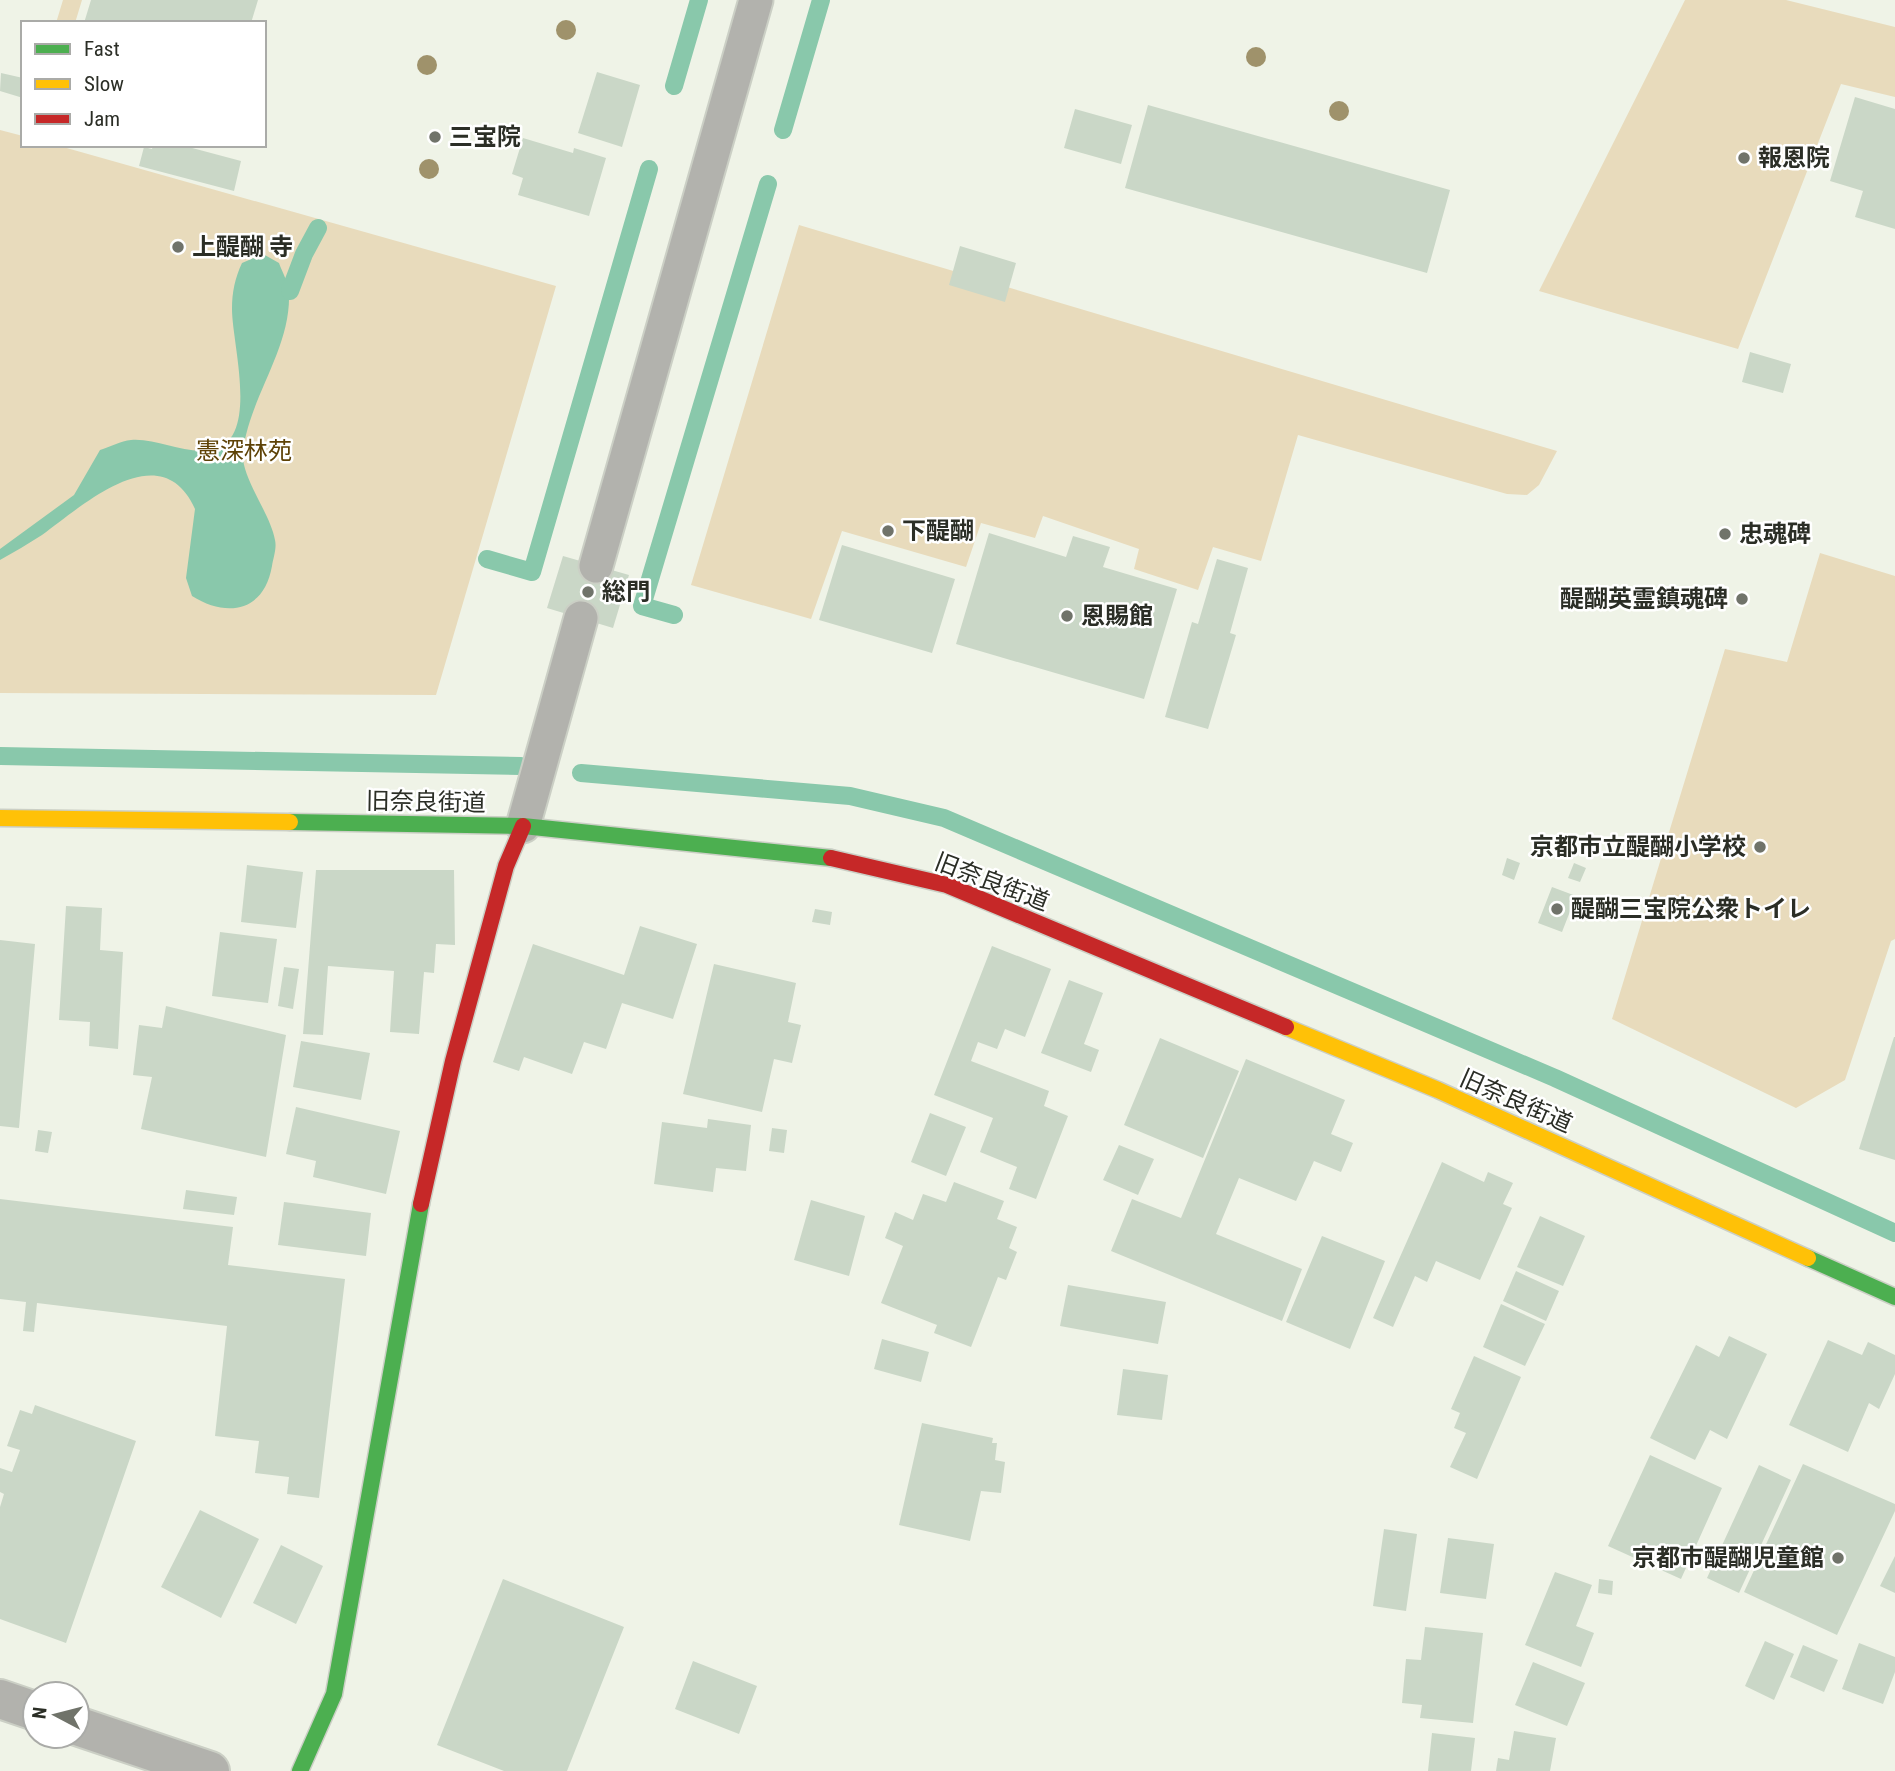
<svg xmlns="http://www.w3.org/2000/svg" width="1895" height="1771" viewBox="0 0 1895 1771" font-family="'Roboto Condensed','Noto Sans JP',sans-serif">
  <style>
    .green { fill: #e8dbbc }
    .water { fill: #89c8ab }
    .lines { fill: none; stroke-linecap: round; stroke-linejoin: round }
    .stream { stroke: #89c8ab; stroke-width: 18 }
    .building { fill: #cad7c7 }
    .lane-casing { stroke: #cbcfc5; stroke-width: 37 }
    .street-casing { stroke: #cbcfc5; stroke-width: 42 }
    .fast-casing { stroke: #cbcfc5; stroke-width: 19 }
    .slow-casing { stroke: #cbcfc5; stroke-width: 19 }
    .jam-casing { stroke: #cbcfc5; stroke-width: 19 }
    .lane { stroke: #b2b2ad; stroke-width: 33 }
    .street { stroke: #b2b2ad; stroke-width: 38 }
    .fast { stroke: #4caf50; stroke-width: 16 }
    .slow { stroke: #ffc107; stroke-width: 16 }
    .jam { stroke: #c62828; stroke-width: 16 }
    .tree { fill: #9f926b }
    .poi-dot { fill: #70736a; stroke: #fff; stroke-width: 2.5 }
    .labels { text-anchor: middle; stroke-width: 5; stroke-linejoin: round; paint-order: stroke }
    .poi-label { font-size: 24px; font-weight: bold; fill: #2b2e26; stroke: #fff; text-anchor: start }
    .park-label { font-size: 24px; fill: #5e4206; stroke: #fff }
    .street-label { font-size: 24px; fill: #2b2e26; stroke: #fff }
  </style>
  <rect width="100%" height="100%" fill="#eff3e7"/>
  <path class="green" d="M63 0H82L75 23H56Z
    M1685 0H1786L1895 27V97L1841 84 1738 349 1539 291Z
    M0 130 23 136V145H56L556 286 436 695 0 693Z
    M799 225 1557 451 1539 485 1527 495 1507 494 1298 435 1261 561 1213 547 1198 590 1134 569 1139 549 1043 516 1035 538 981 523 966 567 842 531 811 619 691 585Z
    M1820 553 1895 576V939L1891 941 1845 1080 1796 1108 1612 1019 1725 649 1787 662Z"/>
  <path class="water" d="M263 254 279 263C282 272 289 283 289 293 291 349 250 396 243 451 240 477 270 512 275 540 277 548 273 559 272 566 264 612 227 618 192 596L186 578 195 509C161 433 82 506 42 535 28 544 14 552 0 560V549L74 495 100 450C110 447 121 441 131 440 157 438 185 455 211 450 261 441 232 345 232 309 232 292 235 278 242 263Z"/>
  <g class="lines">
    <path class="stream" d="M674 86 699 0
      M783 130 821 0
      M290 291 304 254 318 228
      M487 559 532 572 649 169
      M674 615 642 606 768 184
      M0 756 521 766
      M581 773 850 796 944 818 1555 1078 1895 1233"/>
  </g>
  <path class="building" d="M91 0H258L251 23H84Z
    M597 72 640 85 622 147 578 133Z
    M1 73 23 78V98L0 91Z
    M1855 97 1895 109V229L1855 217 1863 191 1830 181Z
    M1148 105 1450 190 1427 273 1125 188Z
    M1075 109 1132 125 1121 164 1064 148Z
    M523 138 573 153 574 148 606 158 589 216 518 195 523 178 512 174Z
    M153 145H181L241 161 234 191 139 166 144 147 152 149Z
    M960 246 1016 263 1005 302 949 285Z
    M1750 352 1791 364 1783 393 1742 382Z
    M989 533 1066 557 1073 536 1110 547 1103 567 1177 589 1144 699 956 644Z
    M842 545 955 579 932 653 819 620Z
    M563 556 629 575 613 628 547 608Z
    M1217 559 1248 568 1230 633 1236 635 1208 729 1165 717 1192 622 1198 624Z
    M1507 858 1520 863 1514 880 1502 875Z
    M1574 863 1586 868 1580 882 1568 878Z
    M247 865 303 872 296 928 241 922Z
    M316 870H454L455 945 436 944 434 973 424 972 419 1034 390 1032 394 971 328 966 323 1035 303 1034Z
    M1552 887 1576 896 1562 932 1538 923Z
    M66 906 102 908 100 950 123 952 118 1049 89 1046 90 1022 59 1020Z
    M815 909 832 912 830 925 812 922Z
    M640 926 697 944 673 1019 622 1003 606 1049 584 1042 572 1074 524 1057 519 1071 493 1062 533 944 624 975Z
    M220 932 277 939 268 1003 212 996Z
    M0 940 35 944 19 1128 0 1126Z
    M992 946 1051 969 1025 1037 1005 1029 997 1049 978 1042 971 1061 1049 1091 1044 1106 1068 1116 1036 1199 1009 1189 1017 1167 980 1152 993 1118 934 1095Z
    M714 964 796 983 788 1022 801 1025 792 1063 774 1059 762 1112 683 1094Z
    M284 967 299 969 293 1009 278 1006Z
    M1069 980 1103 993 1084 1044 1099 1050 1091 1072 1041 1053Z
    M166 1006 286 1035 266 1157 141 1129 152 1077 133 1075 139 1025 162 1028Z
    M1894 1037H1895V1160L1859 1149Z
    M1160 1038 1239 1071 1203 1158 1124 1125Z
    M301 1041 370 1053 361 1100 293 1087Z
    M1246 1059 1345 1100 1331 1134 1353 1143 1341 1172 1314 1161 1296 1201 1239 1178 1216 1234 1302 1269 1282 1321 1111 1251 1132 1199 1181 1218Z
    M296 1107 400 1131 386 1194 313 1177 316 1161 286 1154Z
    M930 1113 966 1127 946 1176 911 1162Z
    M708 1119 751 1125 746 1171 716 1168 713 1192 654 1184 662 1122 707 1128Z
    M772 1128 787 1130 784 1153 769 1151Z
    M38 1130 52 1132 48 1153 35 1151Z
    M1119 1145 1154 1159 1138 1195 1103 1180Z
    M1442 1162 1484 1182 1488 1172 1513 1183 1503 1204 1512 1208 1480 1280 1436 1261 1427 1282 1415 1276 1393 1327 1373 1318Z
    M954 1182 1004 1201 997 1219 1017 1227 1009 1248 1017 1252 1006 1280 998 1277 971 1347 934 1333 937 1325 881 1303 903 1246 885 1238 895 1212 913 1220 923 1194 946 1202Z
    M186 1190 237 1197 234 1215 183 1209Z
    M0 1199 233 1227 228 1265 345 1279 319 1498 287 1494 289 1477 255 1473 259 1441 215 1436 227 1326 37 1303 34 1332 23 1331 26 1302 0 1299Z
    M811 1200 865 1216 849 1276 794 1260Z
    M284 1202 371 1213 366 1256 278 1245Z
    M1540 1216 1585 1236 1563 1286 1517 1267Z
    M1322 1236 1385 1261 1350 1349 1286 1322Z
    M1516 1271 1559 1291 1546 1321 1503 1301Z
    M1068 1285 1166 1302 1158 1344 1060 1326Z
    M1501 1304 1545 1324 1525 1366 1483 1347Z
    M1729 1336 1767 1354 1727 1439 1710 1430 1695 1460 1650 1438 1696 1345 1719 1357Z
    M882 1339 929 1352 921 1382 874 1369Z
    M1828 1340 1862 1355 1868 1342 1895 1355V1374L1879 1409 1869 1403 1848 1452 1789 1425Z
    M1474 1356 1521 1377 1477 1479 1450 1467 1466 1433 1454 1428 1460 1413 1451 1409Z
    M1123 1369 1168 1375 1162 1420 1117 1415Z
    M35 1405 136 1441 66 1643 0 1619V1507L4 1494 0 1492V1468L12 1472 20 1450 7 1446 20 1410 32 1414Z
    M922 1423 993 1438 992 1443H997L995 1460 1005 1462 1001 1493 981 1491 970 1541 899 1525Z
    M1650 1455 1722 1488 1681 1579 1608 1546Z
    M1803 1464 1895 1504V1511L1837 1635 1744 1592Z
    M1759 1465 1791 1480 1739 1593 1707 1578Z
    M200 1510 259 1539 221 1618 161 1587Z
    M1384 1529 1417 1534 1406 1611 1373 1606Z
    M1448 1538 1494 1544 1486 1599 1440 1593Z
    M281 1545 323 1566 296 1624 253 1603Z
    M1895 1556V1593L1880 1586Z
    M1555 1572 1592 1585 1576 1626 1594 1633 1581 1667 1525 1645Z
    M503 1579 624 1627 567 1771H504L437 1745Z
    M1599 1579 1613 1581 1612 1595 1598 1593Z
    M1425 1627 1483 1633 1473 1723 1420 1718 1422 1705 1402 1703 1406 1659 1421 1660Z
    M1765 1641 1794 1654 1774 1700 1745 1686Z
    M1859 1643 1895 1657V1672L1883 1704 1842 1689Z
    M1803 1645 1838 1660 1824 1692 1790 1677Z
    M693 1661 757 1686 739 1734 675 1709Z
    M1533 1662 1585 1683 1567 1726 1515 1705Z
    M1514 1731 1556 1738 1550 1771H1496L1498 1758 1509 1760Z
    M1432 1733 1475 1738 1471 1771H1428Z"/>
  <g class="lines">
    <g class="lane-casing">
      <path id="lane" d="M596 566 756 0
        M523 826 581 618"/>
    </g>
    <g class="street-casing">
      <path id="street" d="M0 1699 35 1711
        M77 1726 210 1771"/>
    </g>
    <g class="fast-casing">
      <path id="fast" d="M290 822 523 826 831 858
        M1808 1258 1895 1297
        M300 1771 334 1694 421 1204"/>
    </g>
    <g class="slow-casing">
      <path id="slow" d="M0 818 290 822
        M1286 1027 1438 1090 1808 1258"/>
    </g>
    <g class="jam-casing">
      <path id="jam" d="M831 858 947 885 1286 1027
        M421 1204 453 1061 506 866 523 826"/>
    </g>
    <use href="#lane" class="lane"/>
    <use href="#street" class="street"/>
    <use href="#fast" class="fast"/>
    <use href="#slow" class="slow"/>
    <use href="#jam" class="jam"/>
  </g>
  <g class="tree">
    <circle cx="566" cy="30" r="10"/>
    <circle cx="1256" cy="57" r="10"/>
    <circle cx="427" cy="65" r="10"/>
    <circle cx="1339" cy="111" r="10"/>
    <circle cx="429" cy="169" r="10"/>
  </g>
  <g class="poi-dot">
    <circle cx="435" cy="137" r="7"/>
    <circle cx="1744" cy="158" r="7"/>
    <circle cx="178" cy="247" r="7"/>
    <circle cx="888" cy="531" r="7"/>
    <circle cx="1725" cy="534" r="7"/>
    <circle cx="588" cy="592" r="7"/>
    <circle cx="1742" cy="599" r="7"/>
    <circle cx="1067" cy="616" r="7"/>
    <circle cx="1760" cy="847" r="7"/>
    <circle cx="1557" cy="909" r="7"/>
    <circle cx="1838" cy="1558" r="7"/>
  </g>
  <g class="labels">
    <g class="poi-label">
      <text x="449" y="145">三宝院</text>
      <text x="1758" y="166">報恩院</text>
      <text x="192" y="255">上醍醐 寺</text>
      <text x="902" y="539">下醍醐</text>
      <text x="1739" y="542">忠魂碑</text>
      <text x="602" y="600">総門</text>
      <text x="1728" y="607" text-anchor="end">醍醐英霊鎮魂碑</text>
      <text x="1081" y="624">恩賜館</text>
      <text x="1746" y="855" text-anchor="end">京都市立醍醐小学校</text>
      <text x="1571" y="917">醍醐三宝院公衆トイレ</text>
      <text x="1824" y="1566" text-anchor="end">京都市醍醐児童館</text>
    </g>
    <g class="park-label">
      <text x="244" y="459">憲深林苑</text>
    </g>
    <g class="street-label">
      <text transform="translate(426 802) rotate(1)" y="8">旧奈良街道</text>
      <text transform="translate(992 882) rotate(21)" y="8">旧奈良街道</text>
      <text transform="translate(1516 1101) rotate(24)" y="8">旧奈良街道</text>
    </g>
  </g>
  <rect x="21" y="21" width="245" height="126" fill="#ffffff" stroke="#aaaba8" stroke-width="2"/>
  <rect x="35" y="44" width="35" height="10" fill="#4caf50" stroke="#aaaba8" stroke-width="2"/>
  <text x="84" y="56" font-size="21" fill="#2b2e26">Fast</text>
  <rect x="35" y="79" width="35" height="10" fill="#ffc107" stroke="#aaaba8" stroke-width="2"/>
  <text x="84" y="91" font-size="21" fill="#2b2e26">Slow</text>
  <rect x="35" y="114" width="35" height="10" fill="#c62828" stroke="#aaaba8" stroke-width="2"/>
  <text x="84" y="126" font-size="21" fill="#2b2e26">Jam</text>
  <g transform="translate(56 1715) rotate(277)"><circle r="33" fill="#ffffff" stroke="#aaaba8" stroke-width="2"/>
  <path d="M0-5L12 26L0 18L-12 26Z" fill="#70736a"/>
  <text y="-10" font-size="19" font-weight="bold" text-anchor="middle" fill="#2b2e26">N</text>
  </g>
</svg>
